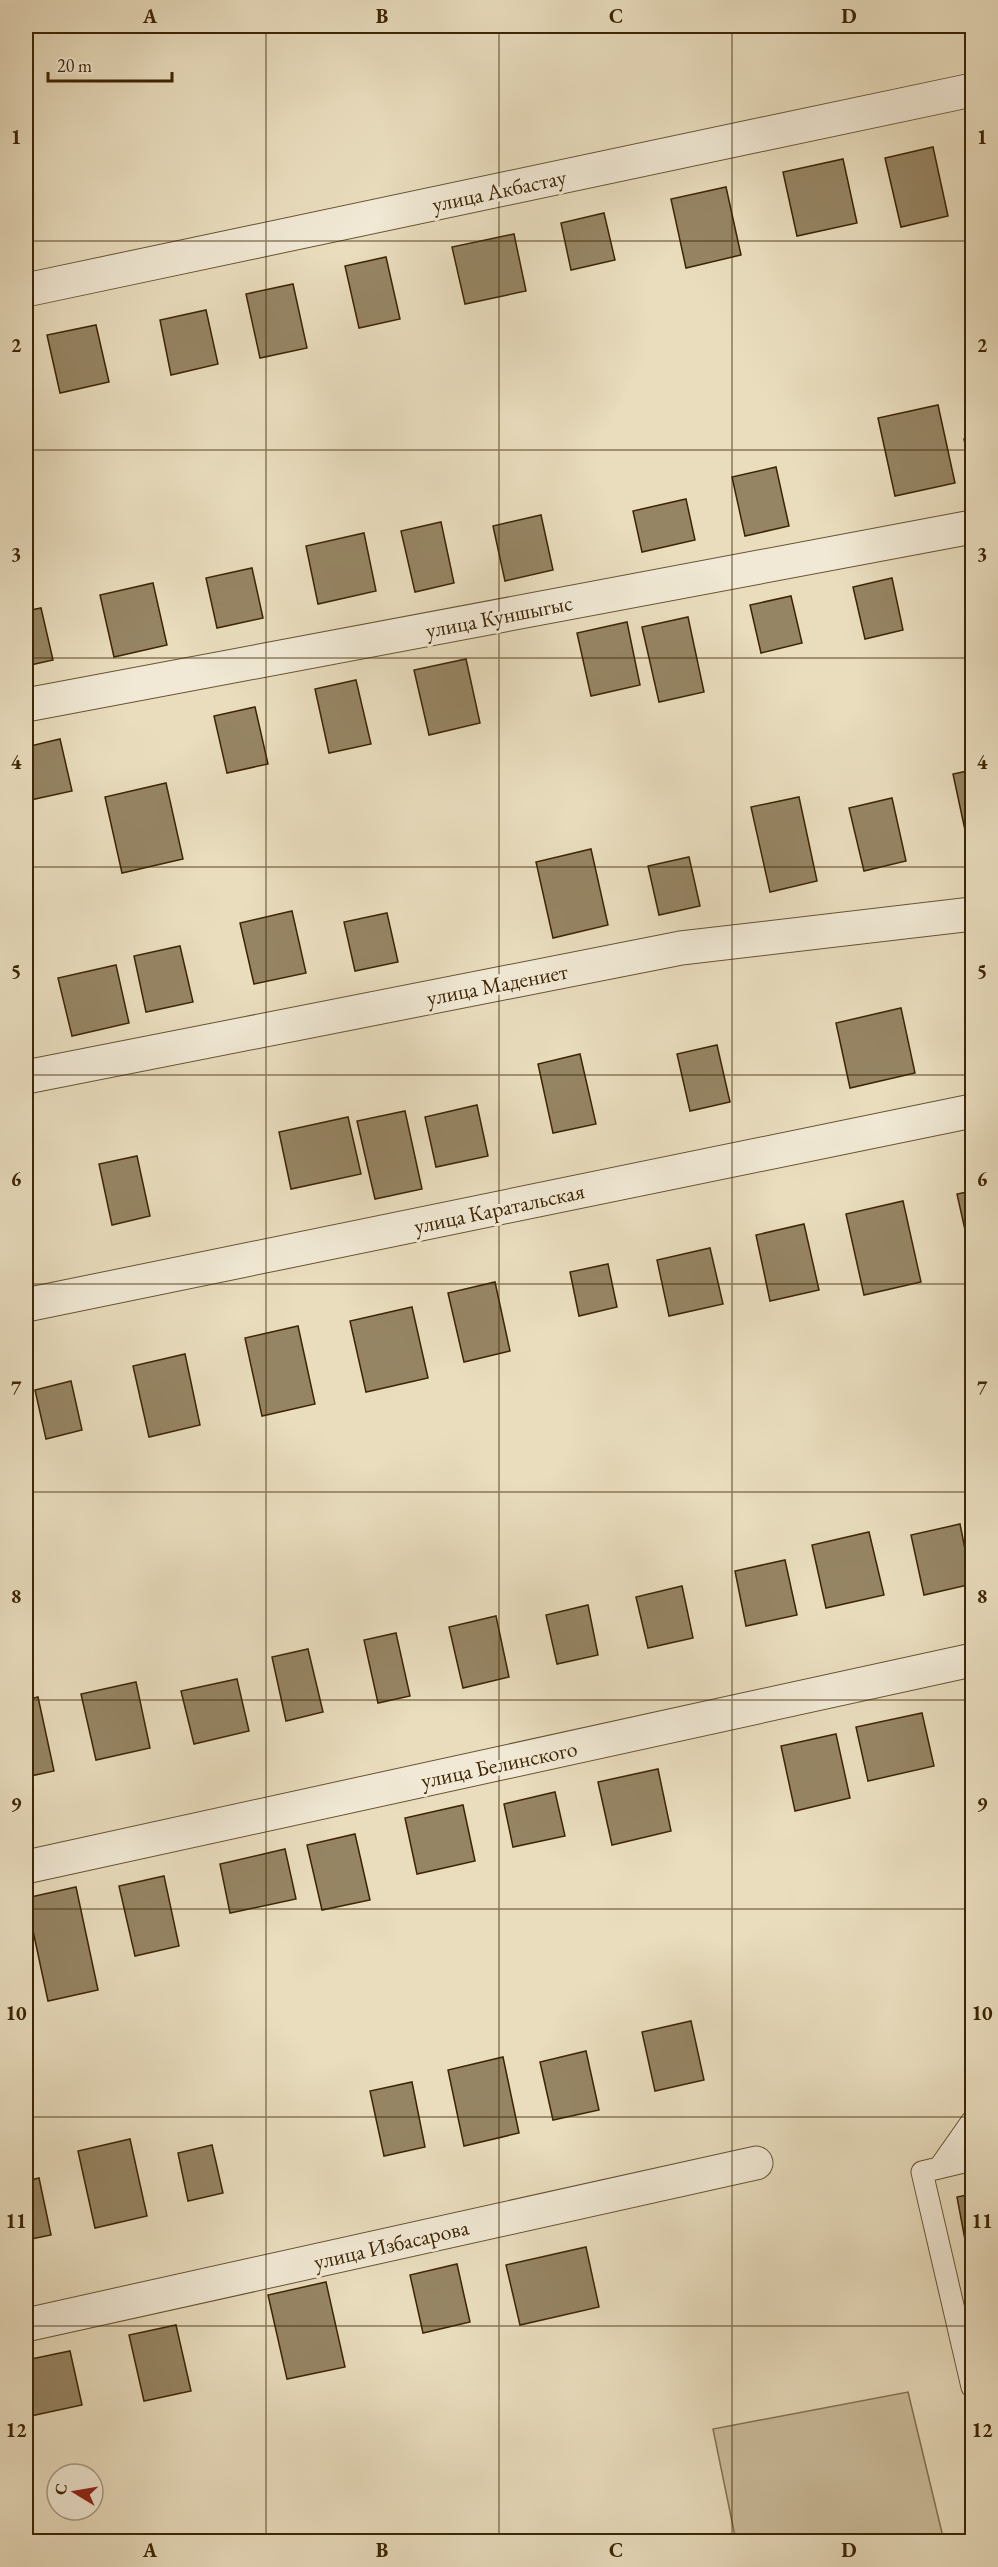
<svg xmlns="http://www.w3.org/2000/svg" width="998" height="2567" viewBox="0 0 998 2567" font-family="'EB Garamond',serif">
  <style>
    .green { fill: #ccbe9e; stroke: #847250; stroke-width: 1.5 }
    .building { fill: #968564; stroke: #3d2503; stroke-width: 1.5 }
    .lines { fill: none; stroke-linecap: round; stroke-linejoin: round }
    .lane-casing { stroke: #685332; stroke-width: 23 }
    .street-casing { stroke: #685332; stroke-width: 35 }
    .lane { stroke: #f1e9d5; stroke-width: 21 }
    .street { stroke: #f1e9d5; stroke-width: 33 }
    .grid { fill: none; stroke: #3d2503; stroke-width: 1.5; stroke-opacity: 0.55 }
    .labels { text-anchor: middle; stroke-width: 6; stroke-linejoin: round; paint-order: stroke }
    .street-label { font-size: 22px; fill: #3d2503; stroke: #f1e9d5 }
    .neatline { fill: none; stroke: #3d2503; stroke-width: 2 }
    .grid-label { font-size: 20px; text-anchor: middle; font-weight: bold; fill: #3d2503 }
  </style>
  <rect width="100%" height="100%" fill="#e9ddbe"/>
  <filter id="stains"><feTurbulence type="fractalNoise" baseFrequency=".00333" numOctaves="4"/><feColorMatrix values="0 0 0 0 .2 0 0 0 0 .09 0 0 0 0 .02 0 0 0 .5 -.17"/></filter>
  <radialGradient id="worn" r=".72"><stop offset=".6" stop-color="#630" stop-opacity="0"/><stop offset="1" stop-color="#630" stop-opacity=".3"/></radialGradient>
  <path class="green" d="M908 2392 944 2541H736L713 2429Z"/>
  <path class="building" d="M933 147 948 216 901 227 885 158Z
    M843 159 857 223 797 236 783 172Z
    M726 187 741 255 686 268 671 199Z
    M604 213 615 260 571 270 561 223Z
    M514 234 526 291 465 304 452 247Z
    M386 257 400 319 359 328 345 266Z
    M293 284 307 348 260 358 246 294Z
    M206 310 218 364 171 375 160 320Z
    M96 325 109 382 60 393 47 335Z
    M938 405 955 483 895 496 878 418Z
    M972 437V478L964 439Z
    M776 467 789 526 745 536 732 477Z
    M686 499 695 540 642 552 633 511Z
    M541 515 553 570 505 581 493 526Z
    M441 522 454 583 415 592 401 531Z
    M364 533 376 591 318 604 306 546Z
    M252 568 263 618 217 628 206 578Z
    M892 578 903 630 865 639 853 587Z
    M153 583 167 645 114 657 100 595Z
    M791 596 802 643 761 653 750 605Z
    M41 608 53 660 26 666V611Z
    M688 617 704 692 659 702 642 627Z
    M627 622 640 685 591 696 577 633Z
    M466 659 480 723 429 735 414 670Z
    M356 680 371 744 329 753 315 689Z
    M255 707 268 764 227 773 214 716Z
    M60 739 72 791 26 801V747Z
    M972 770V843L968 844 953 774Z
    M166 783 183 859 122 873 105 797Z
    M799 797 817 881 770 892 751 807Z
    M892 798 906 861 864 871 849 808Z
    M591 849 608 925 553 938 536 862Z
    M689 857 700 906 659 915 648 866Z
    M292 911 306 973 254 984 240 923Z
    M387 913 398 962 355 971 344 922Z
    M180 946 193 1002 146 1012 134 956Z
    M116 965 129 1023 72 1036 58 978Z
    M901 1008 915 1073 850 1088 836 1023Z
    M717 1045 730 1102 690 1111 677 1054Z
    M580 1054 596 1124 553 1133 538 1064Z
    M477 1105 488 1156 436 1167 425 1117Z
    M405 1111 422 1189 375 1199 357 1121Z
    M348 1117 361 1174 291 1189 279 1132Z
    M137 1156 150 1216 112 1225 99 1164Z
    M972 1191V1261L957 1194Z
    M903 1201 921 1282 864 1295 846 1214Z
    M804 1224 819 1290 770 1301 756 1235Z
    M710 1248 723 1304 669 1316 657 1260Z
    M608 1264 617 1307 579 1316 570 1272Z
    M495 1282 510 1351 464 1362 448 1293Z
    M412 1307 428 1378 366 1392 350 1321Z
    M298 1326 315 1404 262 1416 245 1338Z
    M185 1354 200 1425 149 1437 133 1366Z
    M71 1381 82 1430 46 1439 35 1390Z
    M960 1524 972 1584 924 1595 911 1535Z
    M869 1532 884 1595 826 1608 812 1545Z
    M785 1560 797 1615 746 1626 735 1571Z
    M682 1586 693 1638 648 1648 636 1597Z
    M588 1605 598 1655 557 1664 546 1615Z
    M496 1616 509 1677 463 1688 449 1627Z
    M396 1633 410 1696 378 1703 364 1640Z
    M308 1649 323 1712 286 1721 272 1657Z
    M237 1679 249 1731 194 1744 181 1691Z
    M136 1682 150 1748 96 1760 81 1694Z
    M38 1697 54 1771 26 1777V1700Z
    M922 1713 934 1766 868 1781 856 1727Z
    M836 1734 850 1798 795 1811 781 1746Z
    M658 1769 671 1831 612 1845 598 1782Z
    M555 1792 565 1836 513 1847 504 1804Z
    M463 1805 475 1861 417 1874 405 1818Z
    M355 1834 370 1900 322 1910 307 1845Z
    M285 1849 296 1899 230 1913 220 1864Z
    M164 1876 179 1946 135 1956 119 1886Z
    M76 1887 98 1990 48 2001 26 1898Z
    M691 2021 704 2080 655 2091 642 2032Z
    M586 2051 599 2110 553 2120 540 2062Z
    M503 2057 519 2133 464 2146 448 2070Z
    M412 2082 425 2147 384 2156 370 2091Z
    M130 2139 147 2216 95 2228 78 2151Z
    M212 2145 223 2193 188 2201 178 2153Z
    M39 2178 51 2235 26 2240V2181Z
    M972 2194V2277L957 2197Z
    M586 2247 599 2307 520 2325 506 2265Z
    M457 2264 470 2322 423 2333 410 2275Z
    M326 2282 345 2367 287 2379 268 2295Z
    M176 2325 191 2391 144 2401 129 2335Z
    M70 2351 82 2405 26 2417V2360Z"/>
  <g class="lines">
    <g class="lane-casing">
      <path id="lane" d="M972 2160 922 2172 972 2387
        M939 2168 972 2121"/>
    </g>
    <g class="street-casing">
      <path id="street" d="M26 290 972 90
        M26 705 972 527
        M26 1077 681 948 972 914
        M26 1305 972 1111
        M26 1867 972 1660
        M26 2325 756 2163"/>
    </g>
    <use href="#lane" class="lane"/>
    <use href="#street" class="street"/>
  </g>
  <path class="grid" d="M266 26V2542M499 26V2542M732 26V2542M26 241H972M26 450H972M26 658H972M26 867H972M26 1075H972M26 1284H972M26 1492H972M26 1700H972M26 1909H972M26 2117H972M26 2326H972"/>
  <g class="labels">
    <g class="street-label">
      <text transform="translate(499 190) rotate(-12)" y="8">улица Акбастау</text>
      <text transform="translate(499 616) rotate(-11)" y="8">улица Куншыгыс</text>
      <text transform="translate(497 984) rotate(-11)" y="8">улица Мадениет</text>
      <text transform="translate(499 1208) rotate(-12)" y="8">улица Каратальская</text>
      <text transform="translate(499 1764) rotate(-12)" y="8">улица Белинского</text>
      <text transform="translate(391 2244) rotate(-13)" y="8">улица Избасарова</text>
    </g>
  </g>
  <rect width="998" height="2567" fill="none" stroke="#e9ddbe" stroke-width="66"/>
  <g transform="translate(75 2492) rotate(281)"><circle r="28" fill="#f1e9d5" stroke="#a99b81" stroke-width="1.5"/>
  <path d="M0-4.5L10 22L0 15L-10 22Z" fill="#8f2418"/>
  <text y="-9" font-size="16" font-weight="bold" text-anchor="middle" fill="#3d2503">С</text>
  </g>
  <path d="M48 72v9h124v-9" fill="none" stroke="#3d2503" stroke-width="3"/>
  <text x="57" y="72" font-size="18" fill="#3d2503" stroke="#f1e9d5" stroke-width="4.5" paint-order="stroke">20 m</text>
  <rect x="33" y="33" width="932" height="2501" class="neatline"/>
  <g class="grid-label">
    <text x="150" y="23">A</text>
    <text x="382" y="23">B</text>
    <text x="616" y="23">C</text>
    <text x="849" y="23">D</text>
    <text x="16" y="144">1</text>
    <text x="982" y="144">1</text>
    <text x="16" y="352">2</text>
    <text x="982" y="352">2</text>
    <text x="16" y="561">3</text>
    <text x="982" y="561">3</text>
    <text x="16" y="769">4</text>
    <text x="982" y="769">4</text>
    <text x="16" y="978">5</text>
    <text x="982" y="978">5</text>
    <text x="16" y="1186">6</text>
    <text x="982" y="1186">6</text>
    <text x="16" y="1395">7</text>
    <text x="982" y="1395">7</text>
    <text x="16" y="1603">8</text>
    <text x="982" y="1603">8</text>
    <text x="16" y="1811">9</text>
    <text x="982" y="1811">9</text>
    <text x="16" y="2020">10</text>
    <text x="982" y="2020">10</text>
    <text x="16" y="2228">11</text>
    <text x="982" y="2228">11</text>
    <text x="16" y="2437">12</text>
    <text x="982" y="2437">12</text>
    <text x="150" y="2557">A</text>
    <text x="382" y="2557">B</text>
    <text x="616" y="2557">C</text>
    <text x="849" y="2557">D</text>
  </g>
  <rect width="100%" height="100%" filter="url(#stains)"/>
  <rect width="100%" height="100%" fill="url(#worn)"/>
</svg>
